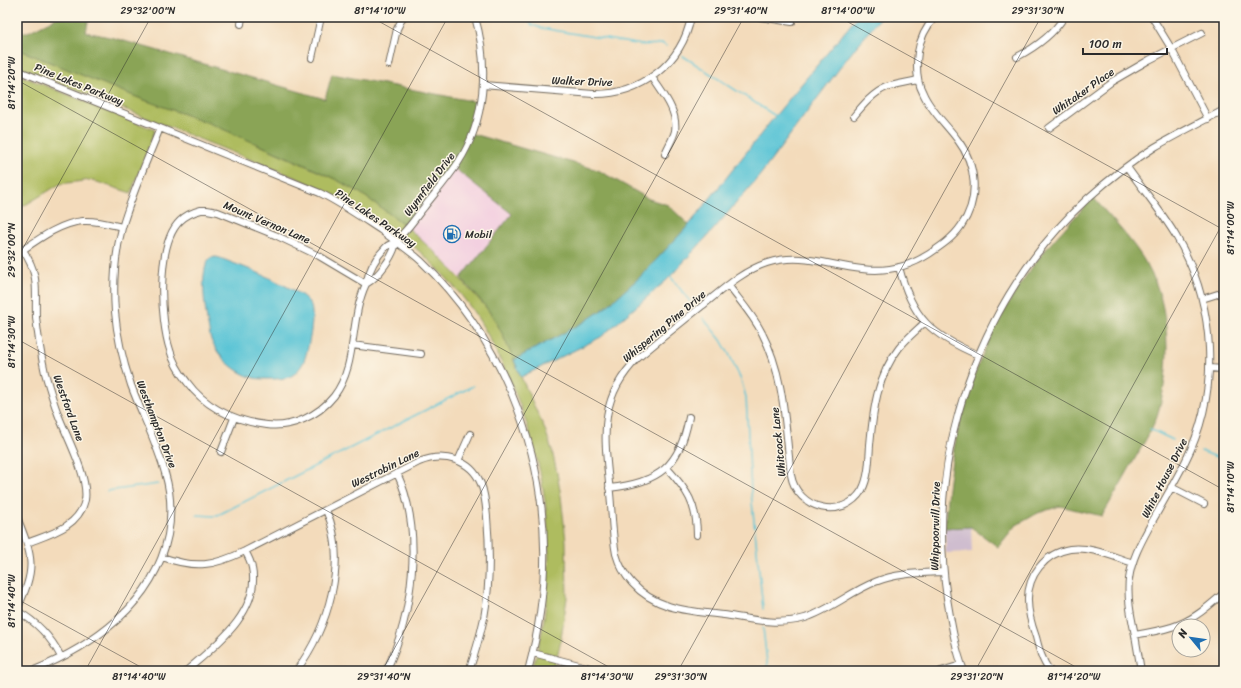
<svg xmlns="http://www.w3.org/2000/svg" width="1241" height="688" viewBox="0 0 1241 688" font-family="Sriracha,sans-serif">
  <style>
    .built { fill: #f3cfe0 }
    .industrial { fill: #cfbdcf }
    .green { fill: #aebc5f; stroke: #6c7445 }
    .forest { fill: #8aa456; stroke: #5a6840 }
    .water { fill: #5ac4d6; stroke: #427880 }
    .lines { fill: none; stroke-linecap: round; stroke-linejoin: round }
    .stream { stroke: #5ac4d6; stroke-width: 1.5 }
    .minor-casing { stroke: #71695d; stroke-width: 8 }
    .minor { stroke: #fff; stroke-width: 6 }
    .ticks { fill: none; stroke: #2b2b2b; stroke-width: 1; stroke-opacity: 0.45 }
    .labels { text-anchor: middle; stroke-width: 3; stroke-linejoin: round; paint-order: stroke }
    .street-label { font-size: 11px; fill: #2b2b2b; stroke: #fcf5e5 }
    .poi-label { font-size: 11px; fill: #2b2b2b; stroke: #fcf5e5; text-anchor: start }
    .neatline { fill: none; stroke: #2b2b2b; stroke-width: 1.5 }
    .ticks-label { font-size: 10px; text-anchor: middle; fill: #2b2b2b }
  </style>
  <rect width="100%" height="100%" fill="#fcf5e5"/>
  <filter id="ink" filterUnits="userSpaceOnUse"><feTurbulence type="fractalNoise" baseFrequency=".025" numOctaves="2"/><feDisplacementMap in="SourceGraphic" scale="8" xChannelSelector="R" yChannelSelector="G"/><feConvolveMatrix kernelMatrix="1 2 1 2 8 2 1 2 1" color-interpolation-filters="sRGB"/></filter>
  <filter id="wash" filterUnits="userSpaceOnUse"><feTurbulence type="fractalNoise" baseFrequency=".012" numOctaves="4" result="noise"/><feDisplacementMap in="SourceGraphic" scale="16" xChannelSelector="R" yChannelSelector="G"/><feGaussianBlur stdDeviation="0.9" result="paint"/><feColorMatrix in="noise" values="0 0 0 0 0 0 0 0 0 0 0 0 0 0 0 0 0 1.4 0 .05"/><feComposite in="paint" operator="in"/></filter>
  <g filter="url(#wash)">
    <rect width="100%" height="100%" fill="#f3dbbb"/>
    <path class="built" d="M452 167 512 214 461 278 441 257 405 225Z"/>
    <path class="industrial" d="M971 527 972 552 946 553 945 528Z"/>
    <path class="green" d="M17 49 139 98 209 123 244 138 335 179 359 192 405 225 441 258 484 305 493 317 502 333 521 377 546 432 552 451 557 473 561 496 566 541 567 598 560 645 553 671H532C535 659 538 648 541 636 559 541 545 454 504 368 498 355 492 342 485 330 467 298 440 269 412 245 380 218 342 198 304 181L17 66Z
      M17 74 155 130 131 193 91 180 60 184 17 210Z"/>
    <path class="forest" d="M58 17H89L86 32 114 38 325 99 332 74 477 102 469 133 598 170 649 199 668 205 689 225 641 276 605 308 584 322 514 360C507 346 502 331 493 317 484 303 472 291 461 278L512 214 453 167 405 225 359 192 335 179 303 164 209 123 139 98 17 49V32H28Z
      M1093 197C1112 220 1134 241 1148 267 1171 307 1171 366 1159 409 1155 425 1145 441 1137 455 1125 476 1114 496 1102 516L1060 506 1038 513 1015 526 998 547 971 527 945 528C949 432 976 344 1033 266 1051 241 1073 220 1093 197Z"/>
    <path class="water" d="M857 17H881L848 57 761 174 714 229 667 280 601 337 521 377 514 360 584 322 605 308 641 276 689 225 775 116Z
      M216 257C222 258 227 261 233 263 247 268 259 273 272 279 283 285 305 294 310 304 316 313 308 353 303 363 301 367 297 372 293 375 287 379 277 379 270 379 265 379 259 379 254 378 238 374 220 359 213 344 209 337 209 328 207 321 205 306 199 270 210 258Z"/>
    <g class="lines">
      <path class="stream" d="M526 17 532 25 541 28 642 45 663 44 666 46
        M683 56 777 117
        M670 276 692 304
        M703 318 721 340 729 354 741 380 746 397 751 492 763 609
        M1150 429 1173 440
        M1201 451 1224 460
        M107 491 158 484
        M197 515 214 516 220 514 473 386
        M763 628 768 671"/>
    </g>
  </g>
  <g filter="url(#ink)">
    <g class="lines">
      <g class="minor-casing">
        <path id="minor" d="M760 17 792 22
          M935 17C926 27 920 39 918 52 916 66 916 80 923 93 930 110 946 124 957 139 977 165 980 199 961 226 953 238 941 246 929 254 909 267 886 272 862 269 829 266 802 252 767 263 742 271 722 290 702 306 681 323 659 340 638 358 596 400 605 439 610 493 612 513 612 534 616 554 619 565 624 574 632 583 656 610 690 611 724 615 750 619 778 626 805 618 830 610 850 592 875 582 896 573 920 573 943 572
          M1152 17 1171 48 1208 119
          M241 24 242 17
          M1017 57C1036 47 1053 35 1064 17
          M312 58 321 17
          M389 65 397 29 403 17
          M17 70 320 193C342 204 362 218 382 231 395 241 409 250 421 261 460 298 490 343 511 392 549 483 554 576 528 671
          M652 77C662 93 678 110 675 131 673 139 668 146 665 154
          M483 85 593 94C640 95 682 64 691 17
          M854 116C863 105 874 92 887 87 897 84 908 82 918 80
          M1049 128 1111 82 1149 60 1202 33
          M1127 167C1143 190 1162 212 1176 236 1216 304 1221 391 1185 462 1175 481 1164 501 1153 520 1143 539 1132 557 1129 579 1127 598 1131 616 1135 635 1137 647 1139 659 1141 671
          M201 210H207L218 212 275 235 319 256 366 284C349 320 358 365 334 396 318 416 292 428 267 425 235 421 206 408 187 382 179 372 173 361 170 350 160 320 156 244 180 221 186 215 193 212 201 210Z
          M396 241C395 255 378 277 366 284 369 270 376 257 386 247 389 244 393 244 396 241 399 239 402 235 404 232 412 224 418 214 425 206 436 192 448 178 458 163 486 120 489 65 475 17
          M23 250C40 276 35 288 36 317 38 336 41 355 45 373 49 387 53 401 58 414 66 436 89 477 85 500 79 527 50 534 27 543
          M17 254C36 241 59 223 83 221 96 220 110 224 122 227
          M899 267C912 318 931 335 978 355
          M728 285C740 301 753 315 762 333 785 377 785 427 791 475 797 510 843 521 862 490 869 477 869 460 870 445 873 411 877 376 899 348 907 338 916 331 925 322
          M1202 299 1224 292
          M352 345 421 354
          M1209 368 1224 369
          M221 452 234 418
          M458 461 470 434
          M667 468C687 490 697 504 697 535
          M1171 487 1204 504
          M609 488C659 483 680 466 689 417
          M17 517C33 557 37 569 17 609
          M162 557C196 569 214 566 245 551L419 462C443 452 471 459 481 484 485 494 486 506 487 517 490 551 490 585 484 618 480 636 475 654 469 671
          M17 611C37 622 51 637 61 657
          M1135 635C1150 632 1166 630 1180 624 1197 617 1210 605 1224 593
          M533 653 602 671
          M32 671C93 646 154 604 168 535 172 514 171 493 165 473 157 443 142 415 131 385 123 361 117 337 115 312 113 284 115 254 122 228 132 193 147 161 160 128
          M186 671C215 646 261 612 252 568 251 562 248 556 245 551
          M296 671C328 628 349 561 326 510
          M386 671C413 615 424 531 397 473
          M941 671 961 665
          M964 671C955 648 951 622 947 598 925 453 979 299 1087 199 1108 180 1131 162 1155 147 1177 134 1201 122 1224 110
          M1050 671C1042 661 1039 649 1036 637 1032 626 1028 613 1028 601 1027 576 1045 553 1070 549 1091 546 1114 557 1133 563"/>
      </g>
      <use href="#minor" class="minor"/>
    </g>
  </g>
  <path class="ticks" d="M371 17 1224 490M839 17 1224 230M17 80 1083 671M17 259 151 17M17 339 616 671M17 599 148 671M85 671 448 17M382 671 744 17M678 671 1041 17M975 671 1224 221"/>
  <defs>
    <g id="fuel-ring" transform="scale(0.9)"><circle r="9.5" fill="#fcf5e5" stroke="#1f6fb2" stroke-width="1.5"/><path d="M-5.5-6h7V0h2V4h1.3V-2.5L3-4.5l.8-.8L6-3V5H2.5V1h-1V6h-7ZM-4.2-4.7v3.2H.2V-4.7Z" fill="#1f6fb2"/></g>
  </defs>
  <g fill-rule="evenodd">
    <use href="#fuel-ring" x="452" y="234"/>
  </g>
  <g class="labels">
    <g class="street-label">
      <text transform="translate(582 81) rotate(2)" y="4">Walker Drive</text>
      <text transform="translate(79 84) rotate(22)" y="4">Pine Lakes Parkway</text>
      <text transform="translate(1083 91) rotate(-35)" y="4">Whitaker Place</text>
      <text transform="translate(429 184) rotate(-53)" y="4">Wynnfield Drive</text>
      <text transform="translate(376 218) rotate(34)" y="4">Pine Lakes Parkway</text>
      <text transform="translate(267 222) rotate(23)" y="4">Mount Vernon Lane</text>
      <text transform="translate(664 326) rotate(-40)" y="4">Whispering Pine Drive</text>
      <text transform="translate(69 408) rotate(70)" y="4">Westford Lane</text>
      <text transform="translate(157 424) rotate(69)" y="4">Westhampton Drive</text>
      <text transform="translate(778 442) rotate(-96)" y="4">Whitcock Lane</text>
      <text transform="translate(385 468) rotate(-26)" y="4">Westrobin Lane</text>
      <text transform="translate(1164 478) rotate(-63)" y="4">White House Drive</text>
      <text transform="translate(935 526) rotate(-89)" y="4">Whippoorwill Drive</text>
    </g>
    <g class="poi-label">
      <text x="465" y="238">Mobil</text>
    </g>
  </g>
  <rect width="1241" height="688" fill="none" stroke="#fcf5e5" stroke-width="44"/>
  <g transform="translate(1191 638) rotate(299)"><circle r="19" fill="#fcf5e5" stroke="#a8a49b"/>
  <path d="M0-3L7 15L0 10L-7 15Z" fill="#1f6fb2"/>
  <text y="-6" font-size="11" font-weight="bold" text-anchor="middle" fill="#2b2b2b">N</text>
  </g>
  <path d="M1083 48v6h84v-6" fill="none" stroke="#2b2b2b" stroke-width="2"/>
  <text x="1089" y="48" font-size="12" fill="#2b2b2b" stroke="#fcf5e5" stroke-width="3" paint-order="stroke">100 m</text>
  <rect x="22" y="22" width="1197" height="644" class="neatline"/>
  <g class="ticks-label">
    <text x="148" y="14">29°32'00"N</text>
    <text x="380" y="14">81°14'10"W</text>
    <text x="741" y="14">29°31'40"N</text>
    <text x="848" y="14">81°14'00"W</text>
    <text x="1038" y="14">29°31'30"N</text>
    <text transform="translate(11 83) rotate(-90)" y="4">81°14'20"W</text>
    <text transform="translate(1230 228) rotate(-90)" y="4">81°14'00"W</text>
    <text transform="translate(11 250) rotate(-90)" y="4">29°32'00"N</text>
    <text transform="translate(11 342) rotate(-90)" y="4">81°14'30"W</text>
    <text transform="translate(1230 487) rotate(-90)" y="4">81°14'10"W</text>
    <text transform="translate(11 601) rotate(-90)" y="4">81°14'40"W</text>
    <text x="139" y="680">81°14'40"W</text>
    <text x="384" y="680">29°31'40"N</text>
    <text x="607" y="680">81°14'30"W</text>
    <text x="681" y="680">29°31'30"N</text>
    <text x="977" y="680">29°31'20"N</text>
    <text x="1074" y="680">81°14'20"W</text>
  </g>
</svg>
